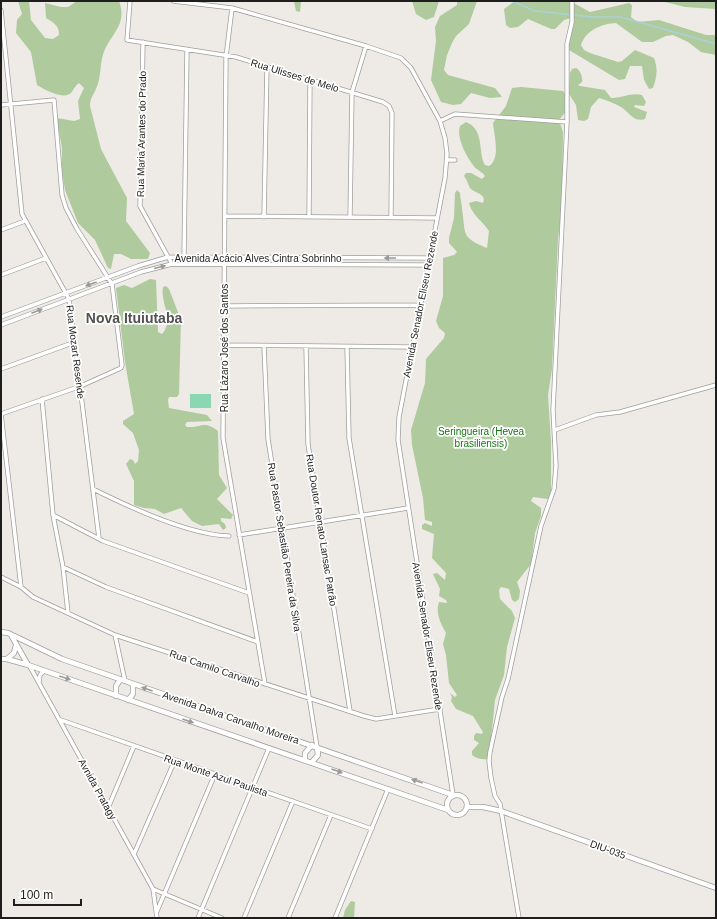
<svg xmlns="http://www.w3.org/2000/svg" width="717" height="919" viewBox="0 0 717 919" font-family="Arial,sans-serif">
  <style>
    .forest { fill: #afca9d }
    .pitch { fill: #8ad7b1 }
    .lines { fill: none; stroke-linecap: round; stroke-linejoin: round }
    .stream { stroke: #a9d2d8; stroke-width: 1.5 }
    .minor-casing { stroke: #9f9f9f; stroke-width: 5 }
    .tertiary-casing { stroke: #9f9f9f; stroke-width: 6 }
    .minor { stroke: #fff; stroke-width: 3.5 }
    .tertiary { stroke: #fff; stroke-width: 4.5 }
    .oneway { fill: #9a9a9a }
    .labels { text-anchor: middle; stroke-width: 3.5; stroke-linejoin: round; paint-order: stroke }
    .street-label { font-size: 10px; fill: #1e1e1e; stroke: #fff }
    .park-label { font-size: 10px; fill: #177415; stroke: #fff }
    .district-label { font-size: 14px; font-weight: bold; fill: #515151; stroke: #fff }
  </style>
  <rect width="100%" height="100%" fill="#eeeae5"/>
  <path class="forest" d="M18 1H29L31 20 45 38 53 39 59 35C59 25 54 23 46 18L45 3 61 7H68L77 1H119C127 23 114 31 105 49 99 62 102 77 96 89 93 96 90 98 90 106L101 149 127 198 126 221 150 253 148 259H131L121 254H114L111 269 108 268 95 240 78 223 65 190 62 172V148L57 121V118L74 121 80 119 78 101 84 88 79 83C75 86 74 89 71 93 63 100 45 90 37 85L31 52 16 33 17 20 22 14Z
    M294 1H301L300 12 296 11Z
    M412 1H439L434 17 426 20 416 14Z
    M457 1H477L469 24 456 36 452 43 447 55 444 70 448 75 495 88 502 97 490 98 471 93 461 104 453 105 441 102 431 80 436 41 435 27 440 16 457 5Z
    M515 1H570L590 12 629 3 632 5 631 17 637 22 659 20 706 35H716V55L701 52 688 42 673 35 666 36 653 42H642L616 23C601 24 586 30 581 45L584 50 590 53 618 62 622 61 635 50 654 58C658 69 657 77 653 88L649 89 644 80 642 66H630L625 79 619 80 569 50C566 39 575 31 574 20L571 18 564 20 555 29H551L528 19 518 27 510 28 506 25 504 9Z
    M661 1H716V9L685 7Z
    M576 68C580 70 583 77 582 82L578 85 580 86 605 90 611 98C621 98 632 92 642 95L646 102 644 106 635 105 634 107 647 112 645 119C634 123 629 112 621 107 614 103 606 100 599 98L591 107 588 119 584 121 578 120 576 105 569 94 570 73 572 69Z
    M521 87 563 91 566 95 567 110 559 120 563 132 562 209 558 239 552 369 548 395 551 442V492L548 499 533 497 531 501 541 508V516L535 533 531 564 517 582 520 591 519 599 515 602 512 600 509 589 501 587 499 590 500 599 512 611 515 618 507 647 504 675 495 700 489 759C483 760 477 759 472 755V751L479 743 474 740V736L476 733 482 734 483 732 473 716 456 709 451 701 452 697 450 693 455 697 457 695 449 683 446 655 443 644 446 633C441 624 435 613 439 602L447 603 446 600 439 596 440 589 433 574 437 573 445 580 446 573 432 558 434 534 422 529V525L425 523 432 526V522L425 520 423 498 412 445 411 430 425 383 426 359 444 338 445 333 439 328 436 321 443 296V258L454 255 457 252 449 243V238L454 218 455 193 457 190 460 193C460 198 462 204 462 209 466 234 460 237 487 248L489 231C481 219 473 217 469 203L476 201 483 203C487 193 475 194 470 188 468 184 467 180 464 176L466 173H471L482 179 485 176C482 171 476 170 473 165 466 156 456 137 460 126L466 122C483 129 479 147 483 161L485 165 489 166C501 158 494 136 493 123L506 106 512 88Z
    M150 279 156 280 158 332 162 334C175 319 160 304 163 287L166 286 169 289 181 320 179 394 177 397H169L168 400 169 408 207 415 212 421 187 422 185 425 187 427C203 428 203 420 218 431L219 475 227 488 217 499 233 515 231 519 221 518V521L225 524 226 528 223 530 219 524 202 526 192 521 181 508 164 514 155 509 144 508 134 505V481L126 464 130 459 133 460 135 464 138 461 139 450 133 433 123 424V421L134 414 125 362 116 288 124 285 132 288Z
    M351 901 355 902 354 918H343L345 910Z"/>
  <path class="pitch" d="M190 394H211V408H190Z"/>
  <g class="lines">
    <path class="stream" d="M512 1 535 11 593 17H621L716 44"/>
    <g class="minor-casing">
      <path id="minor" d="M130 1 127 40 236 57 383 102 389 106 392 113 391 217
        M173 1 232 8 366 46 401 58 411 68 440 121 445 138 447 154 445 178 399 417 398 440 453 795
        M232 8 226 57 223 438 265 684
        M1 10 22 214 69 299 99 538
        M143 42 140 206 172 264
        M1 105 54 100 62 195 66 208 77 229 112 284 122 365 121 368 81 386 1 414
        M440 121 455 114 567 122V44L572 22V1
        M447 160H455
        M225 216 437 218
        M264 217 267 66
        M309 217 310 80
        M350 217 352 92 366 46
        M1 230 25 221
        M184 257 187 49
        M1 275 46 258
        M224 306 421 305
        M1 317 138 266 168 257 429 258
        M1 325 141 272 172 264 428 265
        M224 345 412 347
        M264 346 268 439 317 747
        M306 347 308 444 350 711
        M347 347 349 438 395 716
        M1 369 75 342
        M42 399 53 515 63 567 68 613
        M1 414 21 587
        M555 430 596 415 620 412 716 385
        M93 489C129 507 190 535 229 536
        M53 515 103 541 249 593
        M239 535 408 508
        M63 567 106 587 258 642
        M1 577 21 587 33 597 115 635 364 716 376 719 440 709
        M115 635 125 681
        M29 665 153 889 157 918
        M39 682 40 675 44 671
        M61 720 372 829
        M108 808 134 746
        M134 854 175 760
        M153 889 222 918
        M157 911 215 774
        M198 918 269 748
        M244 918 293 801
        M288 918 331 815
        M335 918 388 789
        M519 918 500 804 495 796 491 778 489 761 490 752 502 697 508 679 541 526 554 489 556 466 553 410 567 122"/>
    </g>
    <g class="tertiary-casing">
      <path id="tertiary" d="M1 632 8 633 62 659 453 795
        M11 635 28 665
        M1 659H7L28 665 448 810
        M7 659 14 653 16 645
        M116 696V686L120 680
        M128 700 133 694V684
        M305 760V753L312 745
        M312 762 318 755 317 747
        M447 805a10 10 0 1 1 20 0a10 10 0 1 1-20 0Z
        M467 807H483L501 811 716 888"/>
    </g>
    <use href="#minor" class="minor"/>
    <use href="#tertiary" class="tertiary"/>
  </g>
  <defs><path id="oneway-solid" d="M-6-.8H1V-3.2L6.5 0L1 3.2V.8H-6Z"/></defs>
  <g class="oneway">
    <use href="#oneway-solid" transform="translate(390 258) rotate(-180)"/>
    <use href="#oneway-solid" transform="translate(160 267) rotate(-14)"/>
    <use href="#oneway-solid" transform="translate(91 284) rotate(160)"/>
    <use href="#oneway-solid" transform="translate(37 311) rotate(-21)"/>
    <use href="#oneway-solid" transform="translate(65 678) rotate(19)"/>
    <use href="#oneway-solid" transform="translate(147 689) rotate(-161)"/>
    <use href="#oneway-solid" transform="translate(188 721) rotate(19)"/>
    <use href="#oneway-solid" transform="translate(337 771) rotate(20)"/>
    <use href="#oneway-solid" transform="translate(417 781) rotate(-161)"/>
  </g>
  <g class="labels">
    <g class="street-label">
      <text transform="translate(295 75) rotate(17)" y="4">Rua Ulisses de Melo</text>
      <text transform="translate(141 134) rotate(-89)" y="4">Rua Maria Arantes do Prado</text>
      <text x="258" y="262">Avenida Acácio Alves Cintra Sobrinho</text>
      <text transform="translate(420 304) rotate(-79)" y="4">Avenida Senador Eliseu Rezende</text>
      <text transform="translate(224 348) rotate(-90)" y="4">Rua Lázaro José dos Santos</text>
      <text transform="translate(76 352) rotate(83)" y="4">Rua Mozart Resende</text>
      <text transform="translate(322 530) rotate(81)" y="4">Rua Doutor Renato Lansac Patrão</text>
      <text transform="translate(285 547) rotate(81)" y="4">Rua Pastor Sebastião Pereira da Silva</text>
      <text transform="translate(428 636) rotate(81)" y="4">Avenida Senador Eliseu Rezende</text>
      <text transform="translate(215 668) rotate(19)" y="4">Rua Camilo Carvalho</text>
      <text transform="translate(231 717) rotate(19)" y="4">Avenida Dalva Carvalho Moreira</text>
      <text transform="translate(216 775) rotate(19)" y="4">Rua Monte Azul Paulista</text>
      <text transform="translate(98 789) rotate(61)" y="4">Avnida Pratagy</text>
      <text transform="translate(608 849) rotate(20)" y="4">DIU-035</text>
    </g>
    <g class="park-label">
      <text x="481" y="435">Seringueira (Hevea<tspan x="481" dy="12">brasiliensis)</tspan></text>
    </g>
    <g class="district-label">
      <text x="134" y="323">Nova Ituiutaba</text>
    </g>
  </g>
  <rect width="717" height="919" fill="none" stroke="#1e1e1e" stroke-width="4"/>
  <path d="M14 899v6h67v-6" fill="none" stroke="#1e1e1e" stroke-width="2"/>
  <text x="20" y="899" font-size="12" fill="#1e1e1e" stroke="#ffffff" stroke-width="3" paint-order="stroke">100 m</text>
</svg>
